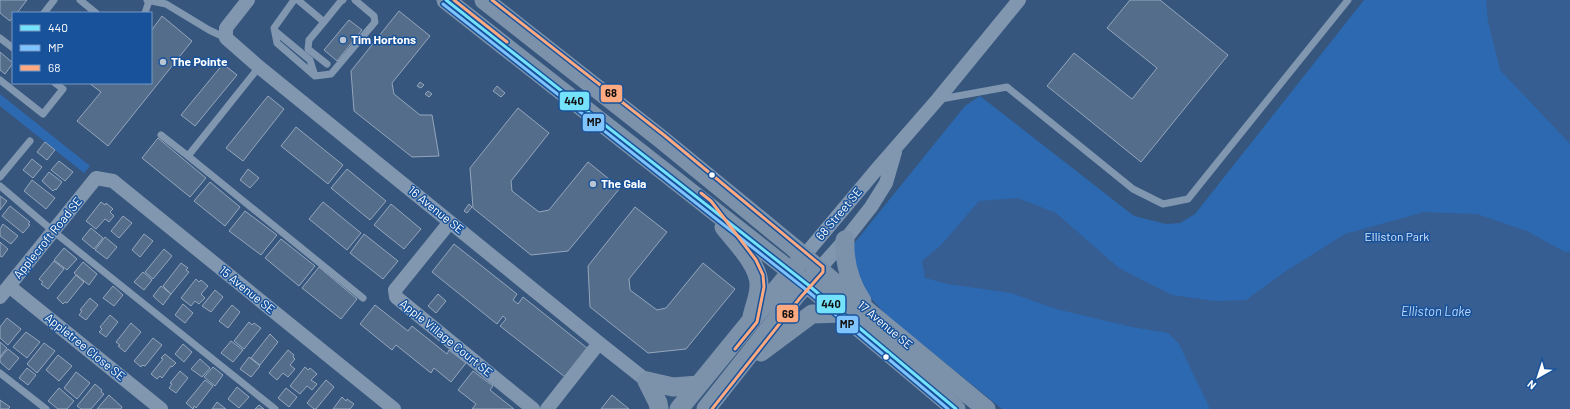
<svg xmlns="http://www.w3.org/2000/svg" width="1570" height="409" viewBox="0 0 1570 409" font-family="Barlow,sans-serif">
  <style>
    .green { fill: #2d69b0 }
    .water { fill: #365e92 }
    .building { fill: #536d8b; stroke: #95a6bc }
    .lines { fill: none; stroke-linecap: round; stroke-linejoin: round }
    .lane { stroke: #8196af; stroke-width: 7 }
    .street { stroke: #8196af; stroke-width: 14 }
    .secondary { stroke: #7c92ab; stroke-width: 19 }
    .bus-1-casing { stroke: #18529b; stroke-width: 6 }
    .bus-2-casing { stroke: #18529b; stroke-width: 6 }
    .bus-3-casing { stroke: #18529b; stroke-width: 6 }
    .bus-1 { stroke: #73e2fa; stroke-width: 3 }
    .bus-2 { stroke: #80c4ff; stroke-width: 3 }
    .bus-3 { stroke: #ffa980; stroke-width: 3 }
    .poi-dot { fill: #b9c4d2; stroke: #18529b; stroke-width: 1.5 }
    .bus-dot { fill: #fff; stroke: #18529b; stroke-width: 1.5 }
    .labels { text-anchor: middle; stroke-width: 3; stroke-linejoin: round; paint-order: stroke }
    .poi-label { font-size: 12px; font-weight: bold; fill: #fff; stroke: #18529b; text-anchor: start }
    .street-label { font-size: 12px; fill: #fff; stroke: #18529b }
    .park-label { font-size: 12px; fill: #d6e7fc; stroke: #18529b }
    .water-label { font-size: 13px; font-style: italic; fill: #bbd7f8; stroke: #18529b }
    .line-badge { stroke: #18529b; stroke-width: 1.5 }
    .pale-badge-label { font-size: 11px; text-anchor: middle; font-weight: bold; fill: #111 }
  </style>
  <rect width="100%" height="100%" fill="#36567d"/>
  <path class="green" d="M1364 0H1570V409H1002L886 315 860 286 852 246 965 106 980 96 1134 216 1166 224 1180 223 1195 214Z
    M0 94 90 166 84 173 0 106Z"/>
  <path class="water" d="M1486 0H1570V144L1500 70 1488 22Z
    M1018 198 1056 213 1119 268 1172 295 1215 301 1246 300 1283 273 1345 234 1424 212 1477 214 1527 231 1565 252 1570 251V409H1210L1179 344 1168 333 1132 327 1056 309 1011 293 948 284 925 278 922 261 941 245 979 201Z"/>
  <path class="building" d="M0 0H27L17 13H13V17L10 21 0 13Z
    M1130 0H1160L1228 55 1141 162 1047 86 1074 53 1132 99 1157 68 1107 28Z
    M399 11 430 36 392 83 394 94 420 115H432L439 156 412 157 354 111 351 71Z
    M162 16 192 41 108 146 77 121 101 92 89 83H151V31Z
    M349 20 362 30 337 61 324 50Z
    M0 52 13 63 5 74 0 70Z
    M223 64 237 75 195 126 181 115Z
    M420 82 424 85 421 88 417 86Z
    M497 86 505 93 501 97 493 91Z
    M428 91 432 94 429 97 425 94Z
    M268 96 284 109 243 161 226 148Z
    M518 108 549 133 511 181 512 191 539 212 549 210 588 162 620 188 568 251 531 255 473 208 470 168Z
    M296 127 343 165 328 184 281 146Z
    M158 138 206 178 190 197 142 158Z
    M45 142 55 150 47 160 37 152Z
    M32 159 42 167 33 178 23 170Z
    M59 161 73 172 65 181 51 170Z
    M248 169 259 178 250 188 240 180Z
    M347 169 386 201 370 220 331 188Z
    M49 172 62 182 56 190 55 189 53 191 42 181Z
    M32 180 55 198 46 209 24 191Z
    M210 182 240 207 225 226 194 201Z
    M0 196 7 201 0 210Z
    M101 202 105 205 106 203 113 209 110 212 114 216 109 222 105 219 96 229 86 221Z
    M323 202 361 233 347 250 309 219Z
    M391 204 421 229 404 249 374 225Z
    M469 204 472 207 467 213 464 211Z
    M10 206 30 222 28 224 30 225 23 233 2 216Z
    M635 207 667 232 629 279 630 290 657 310 666 308 703 263 735 289 686 349 648 353 590 307 588 266Z
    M245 211 277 235 261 255 229 231Z
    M123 216 132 223 119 238 111 231Z
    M3 224 18 236 11 244 0 236V229Z
    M91 228 103 238 94 249 82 239Z
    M144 234 153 241 140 257 132 250Z
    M364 234 398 261 383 279 350 253Z
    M105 237 117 247 107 259 95 250Z
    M281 239 315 266 299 286 265 258Z
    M0 242 8 249 2 257 0 256Z
    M454 244 517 294 513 300 518 304 523 297 587 348 565 377 500 326 506 319 503 316 497 324 432 272Z
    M64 248 77 259 67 270 54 260Z
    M164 249 172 256 153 279 145 272Z
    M54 261 64 269 48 289 41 284 43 282 39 279Z
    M83 262 97 274 89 285 74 273Z
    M181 263 188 268 186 270 189 272 171 294 163 286Z
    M319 267 357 299 341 319 302 288Z
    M143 272 152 280 144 290 134 282Z
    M76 275 84 282 67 303 65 302 63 304 57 298Z
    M196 279 199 282 201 280 208 286 201 294 205 298 199 304 195 301 191 306 181 298Z
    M113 286 123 295 114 306 103 298Z
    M161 286 171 294 163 305 153 296Z
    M215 290 223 297 211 312 202 306Z
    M438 294 446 301 436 313 428 306Z
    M90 298 98 305 86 320 79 315 82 311 80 310Z
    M183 304 193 313 185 323 175 315Z
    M232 305 240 312 228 328 219 321Z
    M375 305 408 331 412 326 447 354 449 350 466 363 451 382 434 368 431 373 396 345 392 350 360 324Z
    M110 315 118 322 106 337 99 332 102 329 100 327Z
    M7 318 21 329 8 345 0 338V327Z
    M249 322 252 325 254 323 261 328 244 349 234 341Z
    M131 323 141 332 125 352 118 346 120 345 116 342Z
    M26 332 40 342 27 358 13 347Z
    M270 334 278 342 260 365 251 358Z
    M153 338 162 345 145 366 142 365 141 367 134 361Z
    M231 341 243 350 233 362 221 353Z
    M0 342 7 348 0 357Z
    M44 343 55 351 37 373 27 364Z
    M183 344 192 352 184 362 175 354Z
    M8 349 19 358 9 370 0 362V358Z
    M288 350 294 355 293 357 295 359 290 365 295 369 288 377 283 373 277 380 269 373Z
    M165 354 176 363 172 367 171 366 162 378 160 376 157 379 151 374 163 359 161 358Z
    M58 355 72 366 59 381 46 370Z
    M249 357 260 366 251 377 240 369Z
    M200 359 210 368 202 377 191 369Z
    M213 367 223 375 215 386 204 377Z
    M305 367 308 370 310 368 317 374 311 380 317 384 312 390 307 386 300 394 290 386Z
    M27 368 36 375 28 385 19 378Z
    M180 371 188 378 176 393 169 388 172 384 170 383Z
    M473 371 493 386 490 390 514 409H472L476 404 458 390Z
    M76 372 90 383 77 399 64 388Z
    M205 380 213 386 196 408 194 406 193 409 186 403Z
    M326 380 334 387 316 409H314L307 403Z
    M95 384 102 390 101 392 104 394 91 409H81L77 406Z
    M237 387 249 397 239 408 228 399Z
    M59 388 74 401 67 409H58L48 401Z
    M286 388 297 397 289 407 278 398Z
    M109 395 122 407 121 409H97Z
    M612 395 629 409H601Z
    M342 397 346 401 347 399 354 404 350 409H333Z
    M0 400 10 407 8 409H0Z
    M217 402 226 409H212Z
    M259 405 264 409H255Z"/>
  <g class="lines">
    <path class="lane" d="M80 0 96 13
      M147 0 166 4 209 30 226 38
      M294 0 274 28 277 43 315 76 331 74 375 22 374 16 355 0
      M298 0 324 22 341 1 343 0
      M44 13 54 0
      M145 13 149 1
      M324 22 309 40 308 49 327 64
      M275 31 310 60 315 76
      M0 38 13 48
      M259 67 188 156 363 298
      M0 80 43 114 63 89 55 83
      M941 99 1007 87 1133 189 1163 204 1188 199 1348 0
      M161 135 188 156
      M0 177 30 141
      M0 186 53 231 275 409
      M0 373 46 409"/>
    <path class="street" d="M248 0 226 28V38L259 67 599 343 647 381
      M450 222 395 290 396 297 533 409
      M804 256 877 169 938 99 1019 0
      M819 269 845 240 871 207 886 183 895 152
      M9 286 161 409
      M0 297 96 178 113 181 394 409
      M547 409 599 343"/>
    <path class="secondary" d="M446 0 807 284 956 409
      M484 0 661 139 793 247 871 314 986 409
      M724 227C736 242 760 266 759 286 759 296 754 307 752 317
      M845 240C844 262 850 283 862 301
      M761 352 812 314 843 313
      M647 381 673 387 698 385
      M647 381 658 403 659 409
      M679 409 799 262
      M706 409 796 295 815 275"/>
    <g class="bus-1-casing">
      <path id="bus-1" d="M446 0 807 284 956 409"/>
    </g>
    <g class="bus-2-casing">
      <path id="bus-2" d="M443 4 804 288 948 409"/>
    </g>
    <g class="bus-3-casing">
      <path id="bus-3" d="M454 0 507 42
        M492 0 664 135 823 267V272L800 298 712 409
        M701 193 711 201 756 260 763 275 764 287 757 322 735 349"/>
    </g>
    <use href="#bus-1" class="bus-1"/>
    <use href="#bus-2" class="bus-2"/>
    <use href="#bus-3" class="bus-3"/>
  </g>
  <g class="poi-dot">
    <circle cx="343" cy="40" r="4"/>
    <circle cx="163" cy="62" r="4"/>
    <circle cx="593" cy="184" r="4"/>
  </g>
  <g class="bus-dot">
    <circle cx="712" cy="175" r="3.5"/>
    <circle cx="886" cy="357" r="3.5"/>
  </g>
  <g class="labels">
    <g class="poi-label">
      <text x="351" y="44">Tim Hortons</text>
      <text x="171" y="66">The Pointe</text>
      <text x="601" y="188">The Gala</text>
    </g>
    <g class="street-label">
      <text transform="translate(436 210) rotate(39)" y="4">16 Avenue SE</text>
      <text transform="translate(839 214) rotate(-50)" y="4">68 Street SE</text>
      <text transform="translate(48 238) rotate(-51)" y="4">Applecroft Road SE</text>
      <text transform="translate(247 290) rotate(39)" y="4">15 Avenue SE</text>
      <text transform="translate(885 325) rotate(40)" y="4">17 Avenue SE</text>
      <text transform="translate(446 338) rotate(39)" y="4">Apple Village Court SE</text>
      <text transform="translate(85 347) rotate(39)" y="4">Appletree Close SE</text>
    </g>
    <g class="park-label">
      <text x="1397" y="241">Elliston Park</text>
    </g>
    <g class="water-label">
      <text x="1436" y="316">Elliston Lake</text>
    </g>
  </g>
  <g class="line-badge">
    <rect x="600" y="84" width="23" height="19" rx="4" fill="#ffa980"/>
    <rect x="559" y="91" width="31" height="20" rx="4" fill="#73e2fa"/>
    <rect x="582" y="113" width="23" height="19" rx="4" fill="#80c4ff"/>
    <rect x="816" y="294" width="30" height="20" rx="4" fill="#73e2fa"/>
    <rect x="776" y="304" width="23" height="19" rx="4" fill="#ffa980"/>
    <rect x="836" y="315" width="23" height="19" rx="4" fill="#80c4ff"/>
  </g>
  <g class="pale-badge-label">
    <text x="611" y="97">68</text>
    <text x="574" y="105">440</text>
    <text x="594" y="126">MP</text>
    <text x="831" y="308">440</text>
    <text x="788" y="318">68</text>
    <text x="847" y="328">MP</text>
  </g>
  <rect x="12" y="12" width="140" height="72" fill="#18529b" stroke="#7497c3"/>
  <rect x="20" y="25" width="20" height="6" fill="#73e2fa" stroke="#7497c3"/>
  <text x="48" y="32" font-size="12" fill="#ffffff">440</text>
  <rect x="20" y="45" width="20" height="6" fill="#80c4ff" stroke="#7497c3"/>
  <text x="48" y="52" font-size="12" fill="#ffffff">MP</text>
  <rect x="20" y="65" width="20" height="6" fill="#ffa980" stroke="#7497c3"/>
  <text x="48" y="72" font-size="12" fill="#ffffff">68</text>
  <g transform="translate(1538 377) rotate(219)" stroke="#18529b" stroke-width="3" paint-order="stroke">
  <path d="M0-3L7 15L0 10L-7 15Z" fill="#ffffff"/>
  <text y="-6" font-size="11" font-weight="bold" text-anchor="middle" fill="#ffffff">N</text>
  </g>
</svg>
